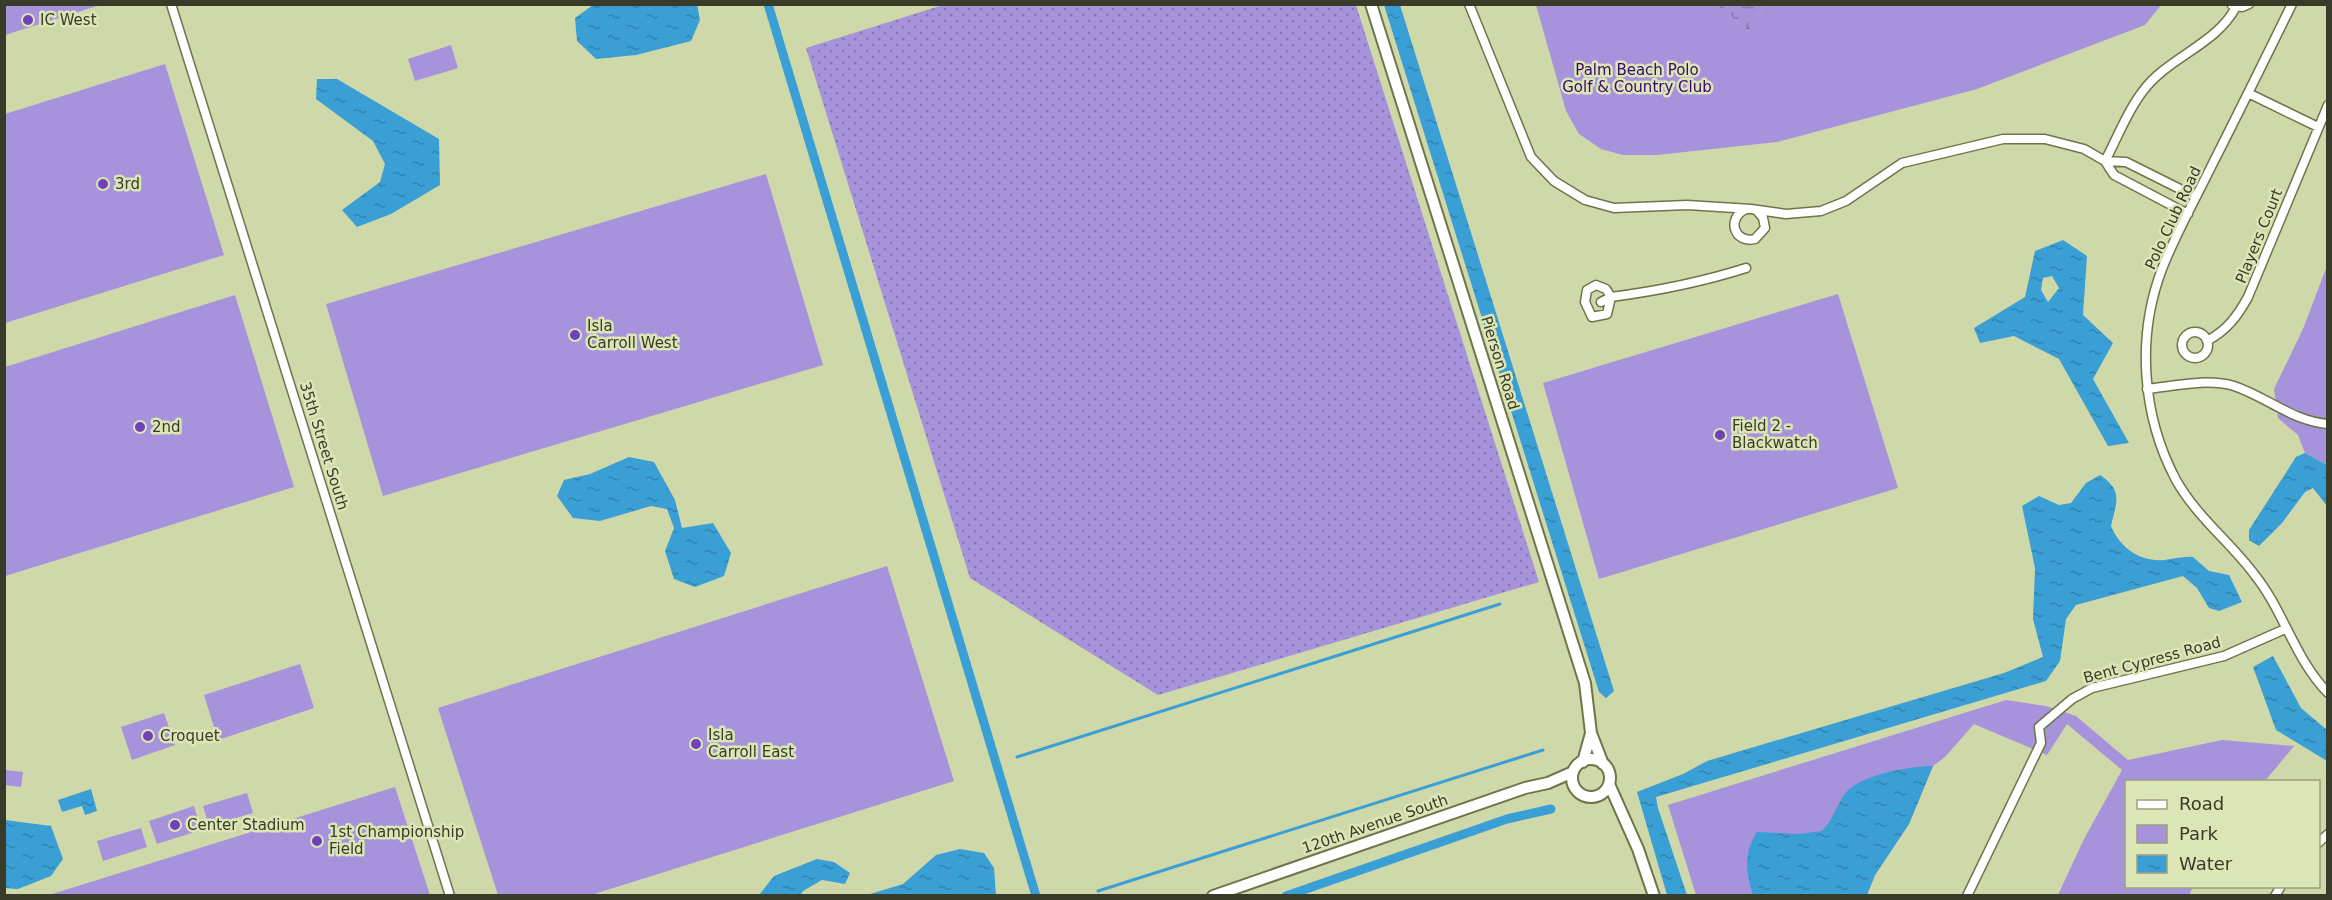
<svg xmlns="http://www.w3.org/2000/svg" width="2332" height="900" viewBox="0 0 2332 900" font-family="'DejaVu Sans',sans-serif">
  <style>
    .grass { fill: url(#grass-dots) }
    .wetland { fill: url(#wetland-marsh) }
    .park { fill: #a792dc }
    .water { fill: url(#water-ripples); fill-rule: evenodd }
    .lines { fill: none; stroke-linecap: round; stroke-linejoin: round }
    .stream { stroke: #3a9fd5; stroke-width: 3 }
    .canal { stroke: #3a9fd5; stroke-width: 9 }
    .minor-casing { stroke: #6d754a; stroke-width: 11 }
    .tertiary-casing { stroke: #6d754a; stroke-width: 14 }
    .minor { stroke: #fff; stroke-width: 8 }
    .tertiary { stroke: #fff; stroke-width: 10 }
    .poi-dot { fill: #6f42ba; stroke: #dce5b6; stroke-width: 2 }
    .labels { text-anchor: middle; stroke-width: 5; stroke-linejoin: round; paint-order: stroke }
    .poi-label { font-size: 15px; fill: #383b28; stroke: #dce5b6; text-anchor: start }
    .park-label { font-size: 15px; fill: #38086d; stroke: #dce5b6 }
    .street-label { font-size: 15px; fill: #383b28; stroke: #dce5b6 }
  </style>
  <defs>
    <pattern id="grass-dots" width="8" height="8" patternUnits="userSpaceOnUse" patternTransform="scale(1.5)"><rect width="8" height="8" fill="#a792dc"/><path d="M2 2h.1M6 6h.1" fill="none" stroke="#8978b2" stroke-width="1.8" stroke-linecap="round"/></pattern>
    <pattern id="wetland-marsh" width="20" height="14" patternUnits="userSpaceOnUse" patternTransform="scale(1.5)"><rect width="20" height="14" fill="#a792dc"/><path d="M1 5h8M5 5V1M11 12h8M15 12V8" fill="none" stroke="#8978b2"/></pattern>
    <pattern id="water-ripples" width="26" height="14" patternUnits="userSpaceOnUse" patternTransform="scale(1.5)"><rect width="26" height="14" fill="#3a9fd5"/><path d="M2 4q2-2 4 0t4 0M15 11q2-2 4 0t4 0" fill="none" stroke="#3283ad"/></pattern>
  </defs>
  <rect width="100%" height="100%" fill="#cfd8a9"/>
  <path class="grass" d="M946 4 1356 5 1539 582 1158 695 970 578 806 48Z"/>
  <path class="wetland" d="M1716 5H1765L1749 31Z"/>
  <path class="park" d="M5 4H100V5L5 35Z
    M1536 5H1716L1749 31 1765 5H2161L2145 25 1977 89 1777 142 1657 155H1623L1601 149 1579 134 1566 111Z
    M451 45 458 68 415 81 408 59Z
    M165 64 224 255 5 323V114Z
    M766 174 823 365 383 496 326 304Z
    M2327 266V465L2305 453 2298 435 2278 418 2274 389 2303 329Z
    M1838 294 1898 488 1599 579 1543 383Z
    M235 295 294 487 5 576V367Z
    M887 566 954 781 591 895H498L438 708Z
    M300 664 314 708 218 740 204 695Z
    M2006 700 2046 706 2076 716 2128 760 2222 740 2294 746 2265 781 2126 782V886L2193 887 2189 895H2058L2083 841 2122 770 2067 724 2047 755 1974 724 1945 757 1933 766 1909 824 1875 875 1867 895H1696L1668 805Z
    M164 713 175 745 132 760 121 727Z
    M5 770 23 772 21 787 5 785Z
    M395 787 430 895H49Z
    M247 793 253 813 209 826 203 806Z
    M194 806 201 830 157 844 149 821Z
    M141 828 147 847 103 861 97 841Z"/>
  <path class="water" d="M697 4 700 20 691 41 636 55 596 59 577 41 575 18 593 5Z
    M1384 5H1400L1614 691 1606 698 1599 692Z
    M317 79H337L439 139 440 185 391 214 357 227 342 210 380 182 385 164 373 141 316 99Z
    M2063 240 2087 256 2083 315 2113 343 2093 379 2129 443 2108 446 2059 359 2014 336 1980 343 1974 328 2025 297 2035 251ZM2052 276 2059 288 2048 302 2041 290 2043 278Z
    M2305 453 2327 465V506L2313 488 2305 492 2282 523 2259 546 2249 540V530L2296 457Z
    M629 457 654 462 675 500 682 528 713 523 731 553 724 576 695 587 674 579 665 551 674 528 667 509 651 506 600 521 573 518 557 496 564 480 590 474Z
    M2100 475C2124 491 2116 503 2111 526 2120 548 2140 562 2164 560 2174 559 2183 556 2193 557L2209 571 2229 575 2242 602 2219 611 2209 608 2197 588 2183 576 2076 605 2066 619 2060 661 2046 681 1656 797 1658 808 1687 895H1667L1637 792 1683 774 1707 761 2004 673 2043 657 2033 619 2035 568 2022 506 2039 496 2059 505 2071 503 2086 483Z
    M2273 656 2301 708 2327 730V761L2276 730 2253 667Z
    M1933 766 1909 824 1875 875 1867 895H1753C1746 872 1743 854 1757 832L1798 834 1822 831C1833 820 1836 807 1844 795 1857 775 1910 766 1933 766Z
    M91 789 97 811 85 815 82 806 62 812 58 800Z
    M5 820 51 826 63 859 51 876 18 889 5 888Z
    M960 849 984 853 994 868 996 895H867L903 884 936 855Z
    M817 859 834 862 850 873 845 884 822 880 803 891 800 895H759L774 876Z"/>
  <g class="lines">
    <path class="stream" d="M1017 757 1500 604
      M1098 891 1543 750"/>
    <path class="canal" d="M768 4 1036 896
      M1286 896 1507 819 1551 809"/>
    <g class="minor-casing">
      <path id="minor" d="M171 4 450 896
        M1469 4 1531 157 1554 181 1585 200 1614 208 1687 205 1751 209 1786 214 1821 211 1846 201 1902 163 2003 139H2045L2084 149 2105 161 2126 162 2196 197
        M2292 4C2266 57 2240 110 2213 163 2196 198 2176 233 2162 269 2136 337 2142 416 2176 480 2197 517 2229 541 2254 574 2284 611 2294 658 2328 693
        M2232 5 2242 7 2249 4
        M2248 93 2318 127
        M2105 161C2117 139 2127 111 2143 91 2168 57 2216 45 2236 7
        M2105 161 2114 175 2188 214
        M1746 209C1726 218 1734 244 1755 239L1765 228 1763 218 1757 211
        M1601 302 1611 297 1607 314 1592 317 1585 302 1587 290 1596 285 1606 289 1611 297C1657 291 1702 282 1746 268
        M2182 345a13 13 0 1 1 26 0a13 13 0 1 1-26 0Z
        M2207 341C2227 330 2237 317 2248 297L2328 105
        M2147 389C2175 386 2207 378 2234 386 2267 397 2292 421 2328 424
        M2318 843 2328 834
        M1967 896 2041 743 2039 727 2072 699 2092 688 2224 656 2285 629
        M2275 896 2281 886"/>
    </g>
    <g class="tertiary-casing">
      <path id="tertiary" d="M1371 4 1585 683 1591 733 1603 764
        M1572 778a19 19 0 1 1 38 0a19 19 0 1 1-38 0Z
        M1583 762 1591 733
        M1609 784 1638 849 1654 896
        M1213 896 1525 788 1548 783 1573 772"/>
    </g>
    <use href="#minor" class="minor"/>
    <use href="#tertiary" class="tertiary"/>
  </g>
  <g class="poi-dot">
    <circle cx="28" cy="20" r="6"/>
    <circle cx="103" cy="184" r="6"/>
    <circle cx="575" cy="335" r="6"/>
    <circle cx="140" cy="427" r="6"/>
    <circle cx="1720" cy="435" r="6"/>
    <circle cx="148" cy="736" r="6"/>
    <circle cx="696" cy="744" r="6"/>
    <circle cx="175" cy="825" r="6"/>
    <circle cx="317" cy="841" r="6"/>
  </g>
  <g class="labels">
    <g class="poi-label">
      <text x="40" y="25">IC West</text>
      <text x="115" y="189">3rd</text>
      <text x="587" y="331">Isla<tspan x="587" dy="17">Carroll West</tspan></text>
      <text x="1732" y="431">Field 2 -<tspan x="1732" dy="17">Blackwatch</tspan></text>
      <text x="152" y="432">2nd</text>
      <text x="708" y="740">Isla<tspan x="708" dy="17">Carroll East</tspan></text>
      <text x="160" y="741">Croquet</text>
      <text x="187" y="830">Center Stadium</text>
      <text x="329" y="837">1st Championship<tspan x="329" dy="17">Field</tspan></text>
    </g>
    <g class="park-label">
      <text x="1637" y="75">Palm Beach Polo<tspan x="1637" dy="17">Golf &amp; Country Club</tspan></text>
    </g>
    <g class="street-label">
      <text transform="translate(2173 218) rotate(-65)" y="5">Polo Club Road</text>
      <text transform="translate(2259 236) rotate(-68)" y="5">Players Court</text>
      <text transform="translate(1500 363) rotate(73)" y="5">Pierson Road</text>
      <text transform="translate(324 446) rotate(73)" y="5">35th Street South</text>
      <text transform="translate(2152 660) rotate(-15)" y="5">Bent Cypress Road</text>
      <text transform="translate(1375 824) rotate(-19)" y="5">120th Avenue South</text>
    </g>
  </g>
  <rect width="2332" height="900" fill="none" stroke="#383b28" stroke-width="12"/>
  <rect x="2125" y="780" width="195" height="108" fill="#dce5b6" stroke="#9aa17d" stroke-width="1.5"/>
  <rect x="2137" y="800" width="30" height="9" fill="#ffffff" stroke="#9aa17d" stroke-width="1.5"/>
  <text x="2179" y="810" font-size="18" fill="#383b28">Road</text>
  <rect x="2137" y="825" width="30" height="18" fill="#a792dc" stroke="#9aa17d" stroke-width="1.5"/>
  <text x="2179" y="840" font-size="18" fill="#383b28">Park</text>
  <rect x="2137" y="855" width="30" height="18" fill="url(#water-ripples)" stroke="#9aa17d" stroke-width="1.5"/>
  <text x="2179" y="870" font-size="18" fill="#383b28">Water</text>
</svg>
